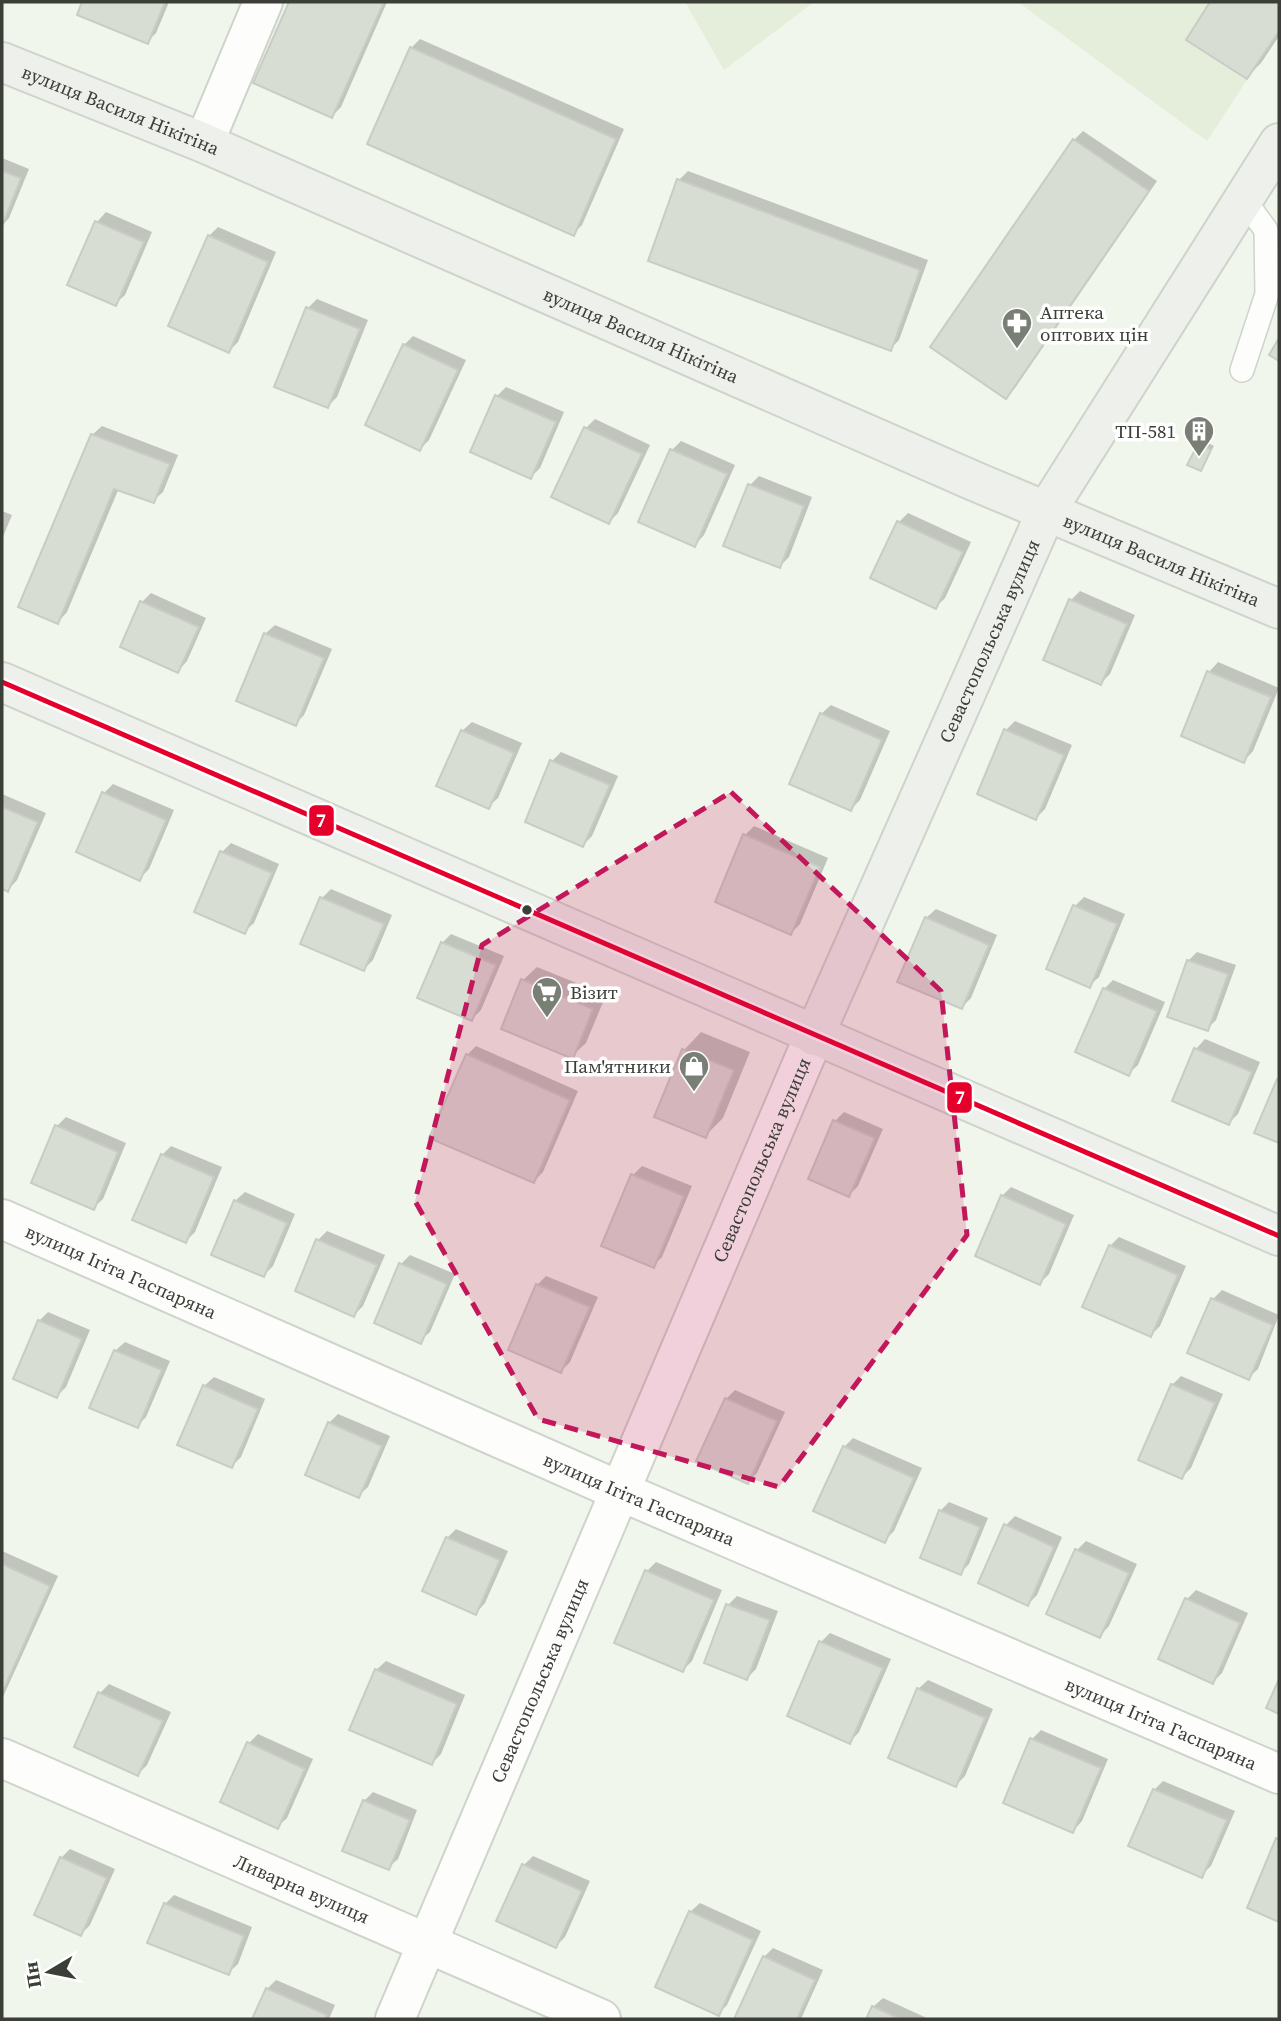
<svg xmlns="http://www.w3.org/2000/svg" width="1281" height="2021" viewBox="0 0 1281 2021" font-family="'Source Serif 4',serif">
  <style>
    .built { fill: #e4eedb }
    .shadow { fill: #0003 }
    .building { fill: #d8ddd4; stroke: #c8ccc4; stroke-width: 2 }
    .lines { fill: none; stroke-linecap: round; stroke-linejoin: round }
    .lane-casing { stroke: #ced3cb; stroke-width: 26 }
    .street-casing { stroke: #ced3cb; stroke-width: 42 }
    .secondary-casing { stroke: #ced3cb; stroke-width: 42 }
    .lane { stroke: #fdfefc; stroke-width: 23 }
    .street { stroke: #fdfefc; stroke-width: 38 }
    .secondary { stroke: #edf0eb; stroke-width: 38 }
    .bus-1-casing { stroke: #fff; stroke-width: 10 }
    .bus-1 { stroke: #e4002b; stroke-width: 5 }
    .marked { fill: #c2185b; fill-opacity: 0.2; stroke: #c2185b; stroke-width: 5; stroke-dasharray: 14 9; stroke-linejoin: round }
    .bus-dot { fill: #3b3f37; stroke: #fff; stroke-width: 2.5 }
    .labels { text-anchor: middle; stroke-width: 7; stroke-linejoin: round; paint-order: stroke }
    .street-label { font-size: 19px; fill: #3b3f37; stroke: #fff }
    .poi-label { font-size: 19px; fill: #3b3f37; stroke: #fff; text-anchor: start }
    .line-badge { stroke: #fff; stroke-width: 2.5 }
    .badge-label { font-size: 19px; text-anchor: middle; font-weight: bold; fill: #fff }
  </style>
  <rect width="100%" height="100%" fill="#f0f6eb"/>
  <path class="built" d="M685 2H814L724 70Z
    M1018 2H1279V31L1207 141Z"/>
  <path class="shadow" d="M84 2H169L156 33 147 42 79 14Z
    M291 2H387L341 107 332 116 255 82Z
    M1212 2H1279V36L1261 63 1247 77 1188 39Z
    M420 39 624 129 582 225 573 234 411 48Z
    M1083 131 1157 181 1015 388 1006 397 1074 140Z
    M2 158 29 169 9 218 2 226Z
    M688 171 928 260 899 340 890 349 679 180Z
    M106 212 152 232 125 295 115 304 70 284 97 222Z
    M218 227 276 252 238 342 229 351 209 236Z
    M317 299 368 320 337 397 328 406 308 308Z
    M413 336 466 360 429 440 420 449 404 345Z
    M506 387 564 412 540 468 531 477 497 396Z
    M595 419 650 445 618 513 609 522 586 428Z
    M102 426 178 455 163 492 153 501 119 488 67 612 58 622 92 435Z
    M681 441 735 465 704 535 695 545 672 450Z
    M1204 441 1214 446 1201 469 1199 445Z
    M759 476 812 497 789 557 780 566 750 485Z
    M2 511 12 515 2 539Z
    M908 513 971 542 945 598 936 607 899 522Z
    M1080 591 1135 615 1110 674 1101 683 1071 600Z
    M151 593 206 618 187 661 178 671 142 602Z
    M275 625 332 649 304 715 295 724 265 634Z
    M1218 662 1279 688 1253 751 1244 761 1183 735 1209 672Z
    M831 705 890 731 860 800 851 809 821 714Z
    M1015 721 1072 745 1045 809 1036 818 1006 730Z
    M472 722 522 743 498 798 488 807 462 731Z
    M561 752 618 776 592 836 583 845 552 761Z
    M113 784 174 810 149 869 140 878 78 851 104 793Z
    M2 794 46 813 17 880 8 890 2 887Z
    M754 826 828 858 800 924 791 933 745 835Z
    M231 843 279 864 254 923 244 932 222 852Z
    M331 889 392 915 373 960 364 969 303 943 322 898Z
    M1084 897 1125 914 1099 977 1089 986 1075 906Z
    M936 909 997 935 971 998 962 1007 926 918Z
    M451 934 504 956 481 1010 472 1019 442 943Z
    M1197 952 1236 965 1216 1020 1207 1029 1188 961Z
    M537 967 606 995 586 1043 572 1056 523 980Z
    M1113 980 1165 1002 1138 1065 1128 1074 1104 989Z
    M701 1032 750 1052 723 1118 705 1136 684 1050Z
    M1205 1039 1260 1062 1238 1114 1229 1123 1174 1100 1196 1049Z
    M476 1046 578 1091 543 1172 534 1181 467 1055Z
    M844 1112 883 1129 858 1186 849 1195 835 1121Z
    M66 1117 126 1143 103 1199 93 1208 57 1126Z
    M171 1146 222 1167 195 1232 186 1241 162 1155Z
    M642 1166 692 1186 662 1257 653 1266 633 1175Z
    M1011 1187 1074 1215 1049 1274 1040 1283 1002 1196Z
    M245 1192 295 1214 273 1266 264 1275 235 1201Z
    M327 1231 385 1255 363 1306 354 1315 318 1240Z
    M1119 1237 1186 1266 1160 1326 1151 1335 1110 1246Z
    M410 1255 455 1274 430 1332 420 1341 376 1322 401 1264Z
    M546 1276 598 1297 570 1362 561 1371 537 1285Z
    M1222 1290 1279 1315 1258 1369 1248 1378 1213 1299Z
    M48 1312 90 1330 66 1387 57 1396 39 1321Z
    M125 1342 170 1361 146 1417 137 1426 115 1351Z
    M1181 1376 1223 1394 1191 1468 1182 1477 1172 1385Z
    M214 1377 265 1399 241 1457 232 1466 204 1386Z
    M735 1390 785 1412 757 1473 748 1482 726 1399Z
    M338 1414 390 1436 368 1487 358 1496 329 1423Z
    M853 1438 922 1468 894 1531 885 1540 844 1447Z
    M949 1502 988 1518 969 1564 960 1573 940 1511Z
    M1015 1516 1062 1537 1037 1595 1028 1604 1006 1525Z
    M456 1529 508 1551 485 1603 476 1613 447 1538Z
    M1086 1541 1137 1564 1109 1626 1100 1636 1077 1550Z
    M2 1551 58 1576 2 1699Z
    M656 1562 722 1590 692 1661 683 1670 647 1571Z
    M1196 1590 1248 1613 1222 1673 1213 1682 1187 1599Z
    M737 1596 778 1611 756 1669 747 1678 728 1605Z
    M830 1633 891 1659 859 1732 850 1742 821 1642Z
    M386 1661 465 1695 441 1754 432 1763 376 1670Z
    M928 1680 993 1709 965 1776 956 1785 918 1689Z
    M109 1684 171 1712 147 1765 138 1774 100 1693Z
    M1041 1730 1108 1759 1082 1821 1073 1831 1032 1739Z
    M258 1734 313 1759 287 1818 277 1827 249 1743Z
    M1163 1781 1235 1811 1211 1866 1201 1875 1154 1790Z
    M373 1792 417 1810 398 1859 388 1868 364 1801Z
    M70 1849 115 1869 90 1925 81 1934 61 1858Z
    M533 1856 590 1881 565 1937 556 1946 524 1865Z
    M174 1895 252 1927 238 1964 228 1973 165 1904Z
    M700 1903 761 1931 727 2005 718 2014 690 1912Z
    M773 1948 823 1970 801 2019H736L764 1957Z
    M276 1980 335 2005 329 2019H254L267 1989Z
    M883 1998 929 2019H868L873 2007Z"/>
  <path class="building" d="M82 2H165L148 44 77 15Z
    M289 2H384L332 118 253 83Z
    M1210 2H1279V31L1247 79 1186 40Z
    M410 47 616 139 574 236 367 144Z
    M1073 139 1149 191 1006 399 930 347Z
    M2 171 21 178 2 226Z
    M677 179 920 270 891 351 648 261Z
    M95 221 144 242 116 306 67 285Z
    M208 235 268 262 229 353 168 326Z
    M306 307 360 329 328 408 274 387Z
    M1279 338V361L1269 355Z
    M403 344 458 370 420 451 365 425Z
    M495 395 556 422 531 479 470 452Z
    M584 427 642 454 609 524 551 497Z
    M91 434 170 464 154 503 114 489 58 624 18 607Z
    M1198 444 1211 450 1201 471 1187 465Z
    M670 449 727 474 695 547 638 522Z
    M748 484 804 506 780 568 723 546Z
    M897 521 963 552 936 609 870 578Z
    M1069 599 1127 624 1101 685 1043 660Z
    M140 601 199 627 178 673 120 647Z
    M264 633 324 658 296 726 236 701Z
    M1207 671 1271 697 1244 763 1181 736Z
    M820 713 882 740 851 811 789 784Z
    M1004 729 1064 755 1036 820 977 794Z
    M461 730 514 753 489 809 436 786Z
    M550 760 610 785 583 847 525 822Z
    M102 792 166 820 140 881 76 852Z
    M2 807 38 822 8 892 2 889Z
    M743 834 820 867 791 935 715 902Z
    M220 851 272 873 245 934 194 912Z
    M320 897 384 924 364 971 300 944Z
    M1073 905 1117 924 1090 988 1046 969Z
    M925 917 989 945 962 1009 897 982Z
    M441 942 496 965 472 1021 417 998Z
    M1187 960 1228 974 1208 1031 1167 1017Z
    M521 979 593 1009 573 1059 501 1029Z
    M1103 988 1157 1011 1129 1076 1075 1052Z
    M1194 1048 1252 1072 1229 1125 1172 1101Z
    M682 1049 734 1070 706 1138 654 1117Z
    M466 1054 570 1100 534 1183 429 1138Z
    M1277 1079 1279 1080V1143L1254 1133Z
    M833 1120 875 1138 849 1197 808 1179Z
    M55 1125 118 1152 94 1210 31 1183Z
    M161 1154 214 1177 186 1243 132 1220Z
    M631 1174 684 1196 654 1268 601 1246Z
    M1001 1195 1066 1224 1040 1285 975 1256Z
    M234 1200 287 1223 264 1277 211 1255Z
    M316 1239 377 1265 354 1317 295 1291Z
    M1109 1245 1178 1275 1151 1337 1082 1307Z
    M399 1263 447 1284 421 1344 374 1323Z
    M536 1284 590 1307 561 1373 508 1350Z
    M1211 1298 1273 1325 1249 1380 1187 1353Z
    M38 1320 82 1339 57 1398 13 1379Z
    M114 1350 162 1370 138 1428 89 1408Z
    M1171 1384 1215 1403 1182 1479 1138 1460Z
    M203 1385 258 1409 232 1468 177 1445Z
    M725 1398 777 1421 748 1484 696 1461Z
    M328 1422 382 1446 359 1498 305 1475Z
    M843 1446 914 1478 885 1543 813 1511Z
    M939 1510 980 1527 961 1575 920 1558Z
    M1004 1524 1054 1547 1028 1606 978 1583Z
    M446 1537 500 1560 476 1615 422 1591Z
    M1075 1549 1129 1573 1100 1638 1046 1614Z
    M2 1564 50 1586 2 1693Z
    M645 1570 714 1600 683 1672 614 1643Z
    M1185 1598 1240 1623 1213 1684 1158 1659Z
    M726 1604 770 1620 747 1680 704 1663Z
    M819 1641 883 1668 850 1744 787 1716Z
    M375 1669 457 1704 432 1765 349 1730Z
    M1279 1679V1714L1266 1708Z
    M917 1688 985 1718 956 1787 888 1758Z
    M98 1692 163 1721 138 1776 74 1747Z
    M1030 1738 1101 1768 1073 1833 1003 1803Z
    M247 1742 305 1769 278 1829 220 1802Z
    M1153 1789 1227 1820 1202 1878 1128 1846Z
    M363 1800 410 1820 389 1870 342 1851Z
    M1276 1838 1279 1839V1922L1247 1908Z
    M60 1857 107 1878 81 1936 34 1915Z
    M522 1864 582 1891 556 1948 496 1921Z
    M164 1903 244 1936 229 1975 147 1943Z
    M689 1911 753 1940 719 2016 655 1987Z
    M763 1956 815 1980 797 2019H734Z
    M266 1988 327 2015 325 2019H252Z
    M872 2006 900 2019H866Z"/>
  <g class="lines">
    <g class="lane-casing">
      <path id="lane" d="M1242 370 1267 294 1266 230 1244 200"/>
    </g>
    <g class="street-casing">
      <g id="street">
        <path d="M204 143 263 2"/>
        <path id="s1" d="M2 1219 622 1492 1279 1774"/>
        <path id="s2" d="M2 1758 601 2019"/>
        <path id="s3" d="M395 2019 814 1036"/>
      </g>
    </g>
    <g class="secondary-casing">
      <g id="secondary">
        <path id="s4" d="M2 62 204 143 974 481 1279 609"/>
        <path d="M2 682 1279 1236"/>
        <path id="s5" d="M814 1036 1047 510 1279 143"/>
      </g>
    </g>
    <use href="#lane" class="lane"/>
    <use href="#street" class="street"/>
    <use href="#secondary" class="secondary"/>
    <g class="bus-1-casing">
      <path id="bus-1" d="M2 682 1279 1236"/>
    </g>
    <use href="#bus-1" class="bus-1"/>
  </g>
  <path class="marked" d="M731 792 941 991 967 1235 779 1487 538 1419 415 1201 482 945Z"/>
  <defs>
    <g id="pharmacy-pin" transform="scale(1.575)"><path d="M0 17L-7.5 6A9.5 9.5 0 1 1 7.5 6Z" fill="#7a7f76" stroke="#fff"/><path d="M-2-6h4v4h4v4h-4v4h-4v-4h-4v-4h4Z" fill="#fff"/></g>
    <g id="building-pin" transform="scale(1.575)"><path d="M0 17L-7.5 6A9.5 9.5 0 1 1 7.5 6Z" fill="#7a7f76" stroke="#fff"/><path d="M-4-6H4V6H1V3H-1V6H-4ZM-2.5-4.3h1.7v1.8h-1.7ZM.8-4.3h1.7v1.8H.8ZM-2.5-1h1.7V.8h-1.7ZM.8-1h1.7V.8H.8Z" fill="#fff"/></g>
    <g id="supermarket-pin" transform="scale(1.575)"><path d="M0 17L-7.5 6A9.5 9.5 0 1 1 7.5 6Z" fill="#7a7f76" stroke="#fff"/><path d="M-6-5.5h2.5l.6 2H6L4.5 2H-2.5L-4.4-4H-6ZM-1.5 3.2a1.3 1.3 0 1 0 .1 0ZM3 3.2a1.3 1.3 0 1 0 .1 0Z" fill="#fff"/></g>
    <g id="shop-pin" transform="scale(1.575)"><path d="M0 17L-7.5 6A9.5 9.5 0 1 1 7.5 6Z" fill="#7a7f76" stroke="#fff"/><path d="M-5-2.5h2.3a2.7 3.5 0 0 1 5.4 0H5L5.5 6h-11ZM-1.5-2.5h3a1.5 2.3 0 0 0-3 0Z" fill="#fff"/></g>
  </defs>
  <g fill-rule="evenodd">
    <use href="#pharmacy-pin" x="1017" y="323"/>
    <use href="#building-pin" x="1199" y="431"/>
    <use href="#supermarket-pin" x="547" y="992"/>
    <use href="#shop-pin" x="694" y="1066"/>
  </g>
  <circle class="bus-dot" cx="527" cy="910" r="6"/>
  <g class="labels">
    <g class="street-label">
      <text dy="7" stroke="none"><textPath href="#s4" startOffset="128">вулиця Василя Нікітіна</textPath></text>
      <text dy="7" stroke="none"><textPath href="#s4" startOffset="695">вулиця Василя Нікітіна</textPath></text>
      <text dy="7" stroke="none"><textPath href="#s4" startOffset="1262">вулиця Василя Нікітіна</textPath></text>
      <text dy="7" stroke="none"><textPath href="#s5" startOffset="432">Севастопольська вулиця</textPath></text>
      <text dy="7" stroke="none"><textPath href="#s3" startOffset="934">Севастопольська вулиця</textPath></text>
      <text dy="7" stroke="none"><textPath href="#s1" startOffset="130">вулиця Ігіта Гаспаряна</textPath></text>
      <text dy="7" stroke="none"><textPath href="#s1" startOffset="696">вулиця Ігіта Гаспаряна</textPath></text>
      <text dy="7" stroke="none"><textPath href="#s3" startOffset="368">Севастопольська вулиця</textPath></text>
      <text dy="7" stroke="none"><textPath href="#s1" startOffset="1264">вулиця Ігіта Гаспаряна</textPath></text>
      <text dy="7" stroke="none"><textPath href="#s2" startOffset="327">Ливарна вулиця</textPath></text>
    </g>
    <g class="poi-label">
      <text x="1040" y="319">Аптека<tspan x="1040" dy="22">оптових цін</tspan></text>
      <text x="1176" y="438" text-anchor="end">ТП-581</text>
      <text x="570" y="999">Візит</text>
      <text x="671" y="1073" text-anchor="end">Пам'ятники</text>
    </g>
  </g>
  <g class="line-badge">
    <rect x="308" y="804" width="27" height="33" rx="7" fill="#e4002b"/>
    <rect x="946" y="1081" width="27" height="33" rx="7" fill="#e4002b"/>
  </g>
  <g class="badge-label">
    <text x="321" y="827">7</text>
    <text x="960" y="1104">7</text>
  </g>
  <rect width="1281" height="2021" fill="none" stroke="#3b3f37" stroke-width="7"/>
  <g transform="translate(49 1972) rotate(260)" stroke="#ffffff" stroke-width="5" paint-order="stroke">
  <path d="M0-5L12 26L0 18L-12 26Z" fill="#3b3f37"/>
  <text y="-10" font-size="19" font-weight="bold" text-anchor="middle" fill="#3b3f37">Пн</text>
  </g>
</svg>
